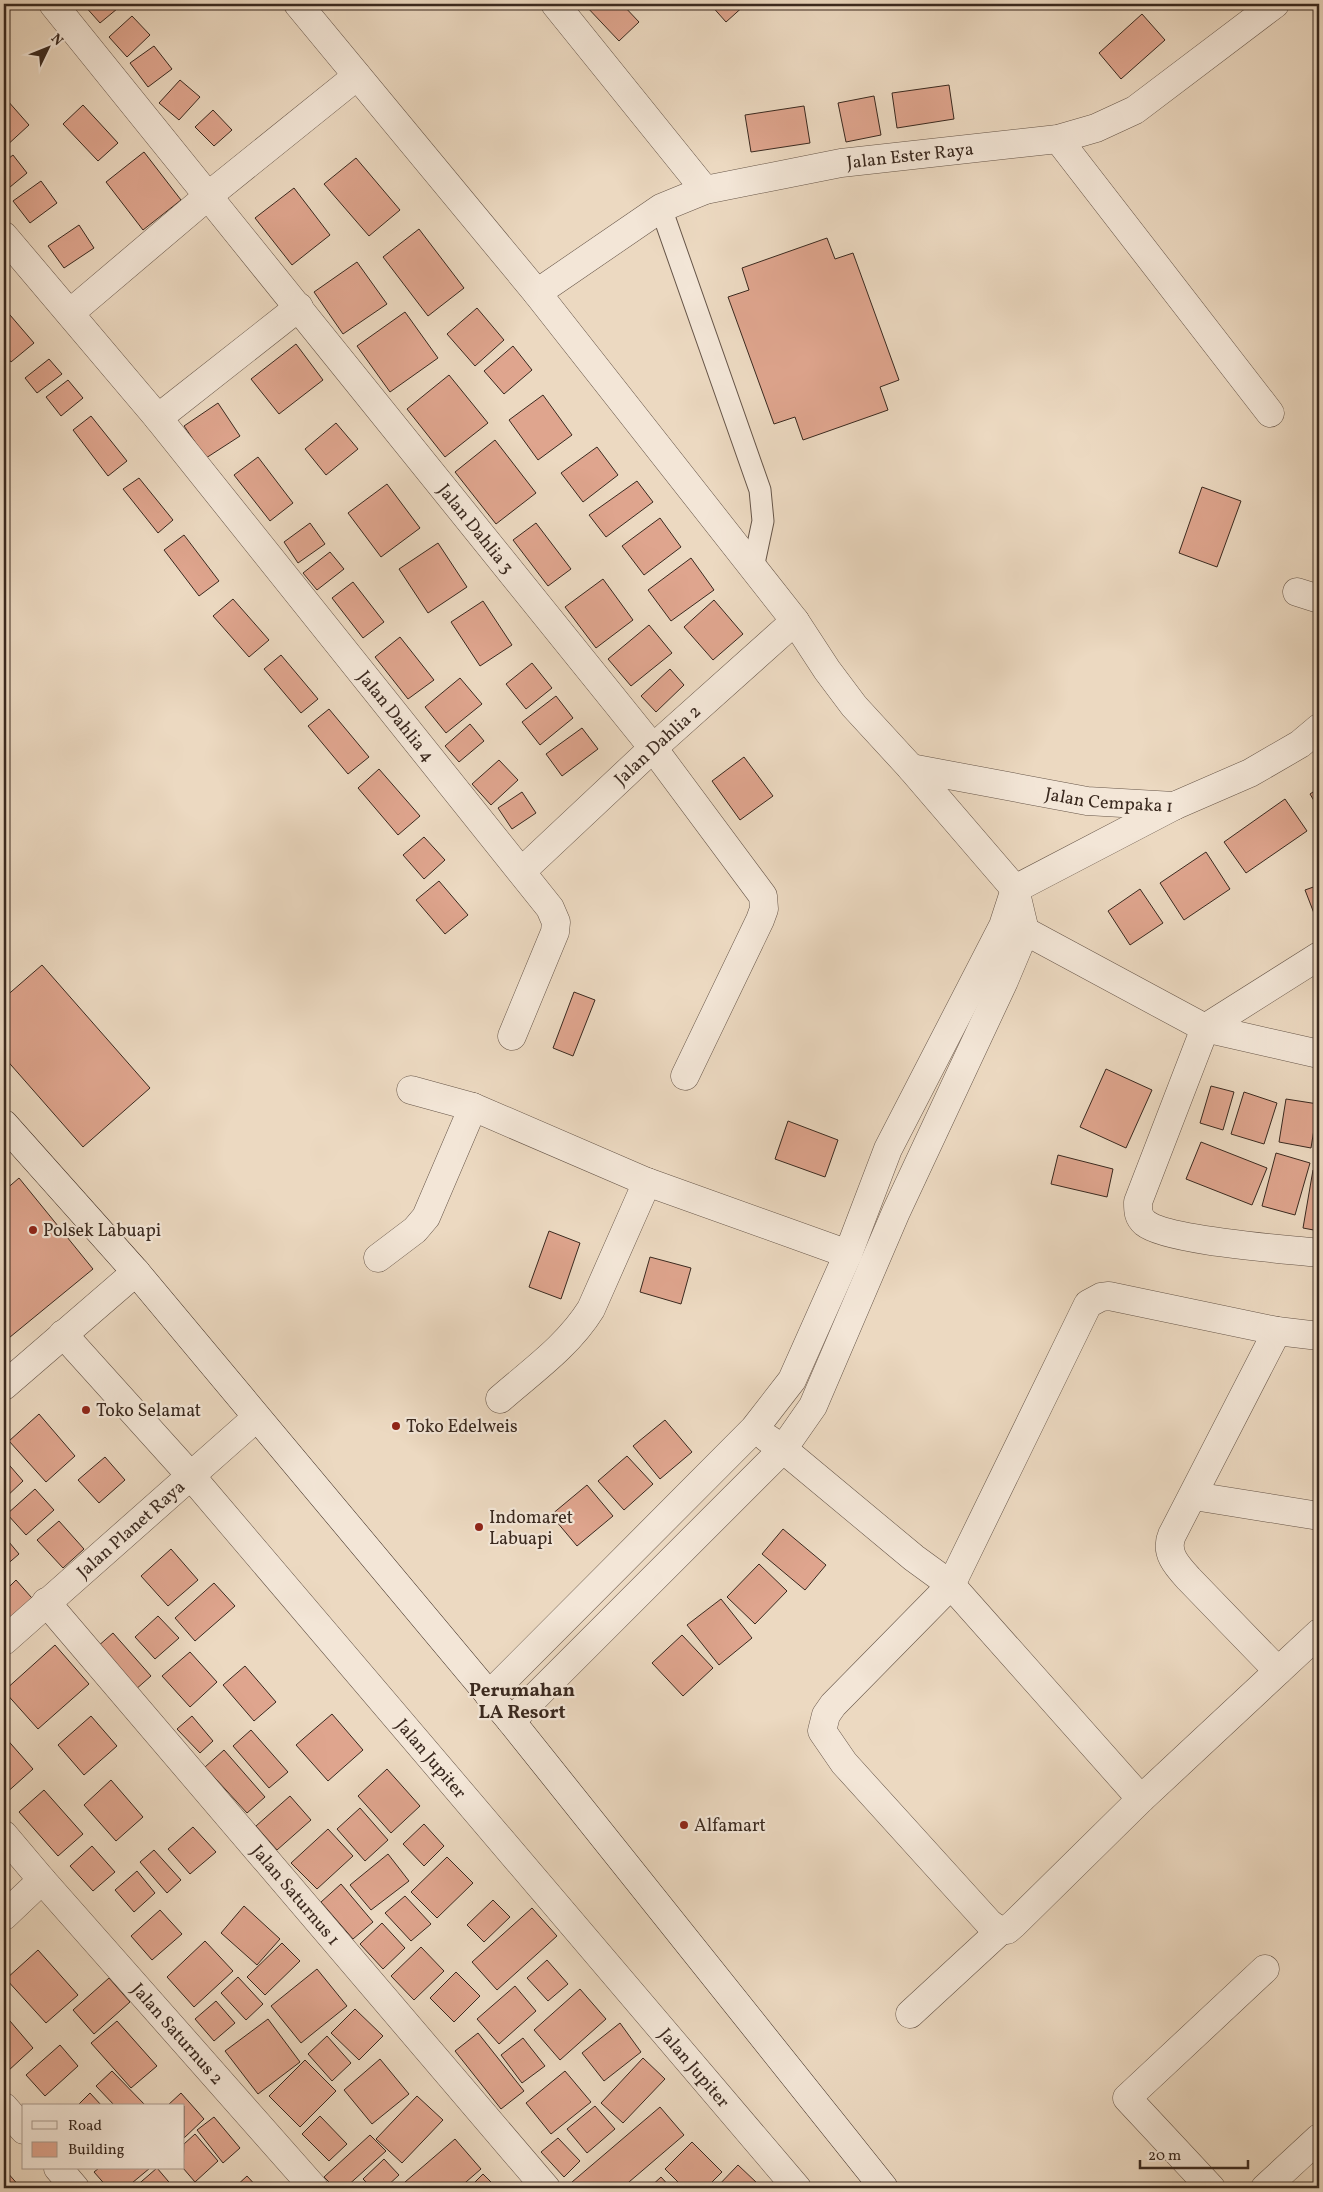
<svg xmlns="http://www.w3.org/2000/svg" width="1323" height="2192" viewBox="0 0 1323 2192" font-family="Vollkorn,serif">
  <style>
    .building { fill: #dfa58e; stroke: #3a291f }
    .lines { fill: none; stroke-linecap: round; stroke-linejoin: round }
    .lane-casing { stroke: #665548; stroke-width: 23 }
    .street-casing { stroke: #665548; stroke-width: 29 }
    .secondary-casing { stroke: #3a291f; stroke-width: 29 }
    .lane { stroke: #f3e6d7; stroke-width: 21 }
    .street { stroke: #f3e6d7; stroke-width: 28 }
    .secondary { stroke: #f3e6d7; stroke-width: 28 }
    .poi-dot { fill: #8f2418; stroke: #f3e6d7; stroke-width: 2 }
    .labels { text-anchor: middle; stroke-width: 4.5; stroke-linejoin: round; paint-order: stroke }
    .street-label { font-size: 18px; fill: #3a291f; stroke: #f3e6d7 }
    .poi-label { font-size: 18px; fill: #3a291f; stroke: #f3e6d7; text-anchor: start }
    .neighbourhood-label { font-size: 19px; font-weight: bold; fill: #3a291f; stroke: #f3e6d7 }
  </style>
  <rect width="100%" height="100%" fill="#ecd9c1"/>
  <filter id="stains"><feTurbulence type="fractalNoise" baseFrequency=".004" numOctaves="4"/><feColorMatrix values="0 0 0 0 .2 0 0 0 0 .09 0 0 0 0 .02 0 0 0 .5 -.17"/></filter>
  <radialGradient id="worn" r=".72"><stop offset=".6" stop-color="#630" stop-opacity="0"/><stop offset="1" stop-color="#630" stop-opacity=".3"/></radialGradient>
  <path class="building" d="M86 4H123L100 23 84 5Z
    M587 4H622L639 22 619 41 585 5Z
    M710 4H746L726 22Z
    M1142 14 1165 40 1121 79 1099 53Z
    M132 16 150 35 127 57 109 37Z
    M154 46 172 69 148 87 130 63Z
    M180 80 200 97 179 120 159 103Z
    M949 85 954 119 897 128 892 93Z
    M874 96 881 135 846 142 838 103Z
    M7 100 29 125 4 148V103Z
    M83 105 118 143 98 161 63 124Z
    M804 106 810 143 751 152 745 115Z
    M213 110 232 130 214 146 195 127Z
    M144 152 181 200 143 230 106 182Z
    M13 155 27 173 4 192V162Z
    M356 158 400 210 369 236 324 184Z
    M41 181 57 203 30 223 13 201Z
    M294 188 330 235 292 265 255 218Z
    M79 225 94 248 64 268 48 246Z
    M419 229 464 288 428 316 383 257Z
    M827 238 835 259 853 253 899 380 880 387 888 410 803 440 795 417 774 424 728 297 749 290 742 268Z
    M357 262 387 304 343 334 314 292Z
    M4 308 34 343 11 362 4 353Z
    M477 308 504 340 475 366 447 334Z
    M405 312 438 358 390 392 357 346Z
    M296 344 323 380 279 414 251 379Z
    M513 346 532 370 504 394 484 371Z
    M49 359 62 374 37 393 25 378Z
    M449 375 488 423 445 457 407 409Z
    M68 380 83 398 61 416 46 397Z
    M543 395 572 435 538 460 509 420Z
    M218 403 240 436 206 458 184 426Z
    M91 416 127 461 108 476 73 430Z
    M336 423 358 449 326 475 305 449Z
    M495 440 536 493 496 524 455 472Z
    M597 447 618 475 583 502 561 473Z
    M258 457 293 503 270 521 234 475Z
    M139 478 173 520 158 533 123 489Z
    M637 481 653 502 606 537 589 515Z
    M387 484 420 528 381 557 348 513Z
    M1202 487 1241 501 1217 567 1179 553Z
    M660 518 681 547 644 575 622 546Z
    M310 523 325 544 298 563 284 542Z
    M536 523 571 569 548 586 513 540Z
    M184 535 219 581 199 596 164 550Z
    M438 543 467 587 428 613 399 569Z
    M330 552 344 569 317 590 303 573Z
    M691 558 714 590 671 621 648 590Z
    M603 579 633 620 596 648 565 607Z
    M353 582 384 622 363 638 332 598Z
    M233 599 269 640 249 657 213 616Z
    M714 600 743 634 713 660 684 627Z
    M483 601 512 645 480 666 451 622Z
    M649 625 672 653 631 686 608 659Z
    M400 637 434 680 408 699 375 657Z
    M281 655 318 699 301 713 264 669Z
    M532 663 552 688 526 709 506 684Z
    M670 669 684 685 656 712 641 696Z
    M460 678 482 704 446 733 425 707Z
    M556 696 573 718 540 745 522 722Z
    M329 709 369 757 348 774 308 726Z
    M470 724 484 741 459 762 445 746Z
    M582 728 598 749 562 776 546 754Z
    M744 757 773 796 740 820 712 781Z
    M499 760 518 780 491 805 472 784Z
    M379 769 420 816 398 835 358 788Z
    M1319 788V809L1310 794Z
    M522 792 536 813 512 829 498 808Z
    M1285 799 1307 831 1246 873 1224 842Z
    M424 837 445 860 424 879 403 855Z
    M1206 852 1230 889 1184 920 1160 883Z
    M439 881 468 915 445 934 416 900Z
    M1319 885V920L1317 921 1305 890Z
    M1140 889 1163 923 1130 945 1108 911Z
    M42 965 150 1088 83 1147 4 1057V998Z
    M574 992 595 1000 573 1056 553 1048Z
    M1106 1069 1152 1090 1126 1148 1080 1127Z
    M1211 1086 1234 1092 1223 1130 1200 1123Z
    M1244 1092 1277 1103 1264 1144 1231 1134Z
    M1286 1099 1318 1104 1311 1148 1279 1142Z
    M788 1121 838 1140 825 1177 775 1159Z
    M1201 1142 1267 1168 1252 1205 1186 1179Z
    M1276 1153 1310 1163 1295 1215 1262 1206Z
    M1058 1155 1113 1169 1107 1197 1051 1184Z
    M1313 1170 1319 1171V1231L1303 1228Z
    M19 1178 93 1269 4 1342V1191Z
    M549 1231 580 1243 561 1299 529 1287Z
    M650 1257 691 1268 681 1304 640 1292Z
    M39 1414 75 1456 46 1482 9 1441Z
    M665 1420 692 1452 660 1479 633 1446Z
    M627 1456 653 1484 624 1510 598 1481Z
    M105 1457 125 1480 99 1503 78 1480Z
    M4 1459 23 1481 4 1499Z
    M587 1485 613 1516 577 1546 551 1515Z
    M35 1489 54 1510 26 1535 7 1514Z
    M59 1521 84 1549 63 1568 37 1540Z
    M783 1529 826 1565 805 1590 762 1554Z
    M4 1536 19 1554 4 1567Z
    M171 1549 198 1580 168 1606 141 1576Z
    M759 1564 787 1591 755 1624 727 1597Z
    M16 1580 39 1606 12 1630 4 1621V1592Z
    M214 1583 235 1606 195 1641 175 1618Z
    M721 1599 752 1638 719 1665 687 1625Z
    M158 1616 179 1638 155 1659 135 1637Z
    M113 1633 151 1676 135 1690 97 1647Z
    M682 1635 713 1668 683 1696 652 1663Z
    M55 1645 89 1684 38 1729 4 1691Z
    M190 1652 217 1682 190 1707 162 1676Z
    M245 1666 276 1702 254 1721 223 1685Z
    M332 1714 363 1750 328 1781 296 1745Z
    M91 1716 117 1746 84 1775 58 1745Z
    M192 1716 213 1741 200 1753 177 1729Z
    M251 1730 288 1772 269 1788 233 1746Z
    M4 1736 33 1769 4 1795Z
    M224 1750 265 1797 247 1813 205 1767Z
    M387 1769 420 1806 391 1833 358 1796Z
    M111 1780 143 1817 116 1841 84 1805Z
    M44 1790 83 1834 58 1856 19 1812Z
    M290 1796 311 1820 277 1850 256 1826Z
    M360 1808 388 1840 365 1861 337 1829Z
    M424 1824 444 1846 424 1866 403 1844Z
    M193 1827 216 1852 190 1874 168 1849Z
    M328 1829 353 1856 317 1889 291 1863Z
    M92 1846 115 1872 93 1891 70 1866Z
    M154 1850 181 1880 167 1893 140 1862Z
    M388 1854 409 1881 371 1910 350 1885Z
    M447 1857 473 1883 437 1918 411 1892Z
    M137 1871 155 1893 134 1912 115 1890Z
    M341 1884 373 1922 353 1939 321 1902Z
    M405 1896 431 1924 411 1941 385 1913Z
    M493 1900 510 1917 484 1942 467 1925Z
    M244 1906 280 1939 257 1965 221 1933Z
    M532 1908 557 1936 497 1990 472 1962Z
    M160 1910 182 1934 152 1960 131 1936Z
    M382 1923 405 1948 383 1969 360 1944Z
    M205 1941 233 1971 194 2007 167 1977Z
    M282 1943 300 1961 265 1995 247 1977Z
    M421 1947 444 1971 414 2000 391 1976Z
    M38 1950 78 1995 46 2023 6 1979Z
    M547 1960 568 1984 548 2001 527 1978Z
    M317 1969 347 2006 301 2043 271 2006Z
    M456 1972 480 1996 454 2022 430 1998Z
    M238 1977 263 2004 246 2020 221 1993Z
    M109 1978 130 2002 94 2034 73 2010Z
    M515 1986 536 2011 499 2044 477 2019Z
    M580 1989 606 2019 560 2060 534 2030Z
    M216 2001 235 2023 214 2041 195 2019Z
    M355 2009 383 2036 359 2060 331 2033Z
    M4 2014 33 2048 8 2071 4 2065Z
    M268 2019 300 2062 258 2094 225 2051Z
    M117 2021 157 2066 131 2088 91 2043Z
    M620 2023 641 2052 604 2081 582 2053Z
    M478 2033 524 2091 501 2109 455 2051Z
    M327 2036 351 2063 332 2081 308 2054Z
    M523 2038 545 2066 522 2083 501 2055Z
    M60 2045 78 2066 45 2096 26 2075Z
    M643 2058 665 2079 623 2123 601 2103Z
    M380 2059 409 2094 372 2124 344 2090Z
    M305 2060 336 2091 300 2127 269 2096Z
    M112 2071 146 2106H115L96 2086Z
    M565 2071 591 2102 551 2134 526 2103Z
    M90 2093 102 2106H77Z
    M181 2093 204 2119 184 2138V2106H167Z
    M417 2096 443 2120 402 2163 376 2139Z
    M595 2106 615 2129 587 2153 567 2129Z
    M660 2107 684 2135 622 2188H578L572 2182Z
    M320 2116 347 2144 329 2161 302 2134Z
    M214 2117 240 2148 223 2163 197 2130Z
    M195 2134 218 2161 195 2182 183 2168 184 2144Z
    M370 2135 386 2151 345 2188H335L324 2177Z
    M558 2138 580 2161 564 2177 541 2152Z
    M455 2139 481 2169 459 2188H411L405 2182Z
    M692 2142 722 2172 706 2188H684L665 2169Z
    M384 2159 399 2175 385 2188H372L363 2179Z
    M738 2165 757 2183 751 2188H716Z
    M99 2168H150L126 2188H108L94 2172Z
    M157 2168 174 2188H134Z
    M6 2171 21 2188H4V2173Z
    M483 2174 497 2188H469Z
    M247 2176 258 2188H234Z
    M661 2177 671 2188H649Z"/>
  <g class="lines">
    <g class="lane-casing">
      <path id="lane" d="M661 208 760 490 763 521 753 568"/>
    </g>
    <g class="street-casing">
      <g id="street">
        <path d="M53 4 208 196 357 76"/>
        <path d="M298 4 537 293 795 621 827 670 854 706 911 768 1015 889 1025 931 1004 981 896 1212 813 1406 783 1449 511 1721"/>
        <path d="M555 4 705 190"/>
        <path d="M1058 139 1270 413"/>
        <path id="s1" d="M4 236 158 418 550 908 556 922 555 932 512 1036"/>
        <path id="s2" d="M537 293 661 208 705 190 841 163 1058 139 1096 128 1135 110 1275 4"/>
        <path id="s3" d="M70 313 208 196 653 748 763 896 764 909 760 920 685 1076"/>
        <path d="M158 418 299 307"/>
        <path d="M1297 592 1319 599"/>
        <path id="s4" d="M911 768 1087 801 1174 806 1250 773 1300 744 1319 728"/>
        <path id="s5" d="M522 871 653 748 795 621"/>
        <path d="M1008 927 1025 931 1205 1028 1319 1054"/>
        <path d="M1319 956 1205 1028 1138 1202C1138 1211 1138 1217 1145 1223 1167 1241 1285 1249 1319 1253"/>
        <path d="M411 1090 473 1107 647 1182 848 1254"/>
        <path d="M378 1258 415 1230 426 1217 473 1107"/>
        <path d="M1277 1331 1172 1535C1164 1553 1178 1567 1189 1579L1278 1671"/>
        <path id="s6" d="M63 1334 191 1476 797 2188"/>
        <path d="M1319 1336 1277 1331 1109 1296 1101 1297 1088 1304 951 1585 833 1705 826 1715 822 1731 844 1763 989 1923 1000 1931 1007 1930 1014 1924 1141 1799 1319 1633"/>
        <path d="M4 1386 136 1272"/>
        <path d="M500 1399C532 1371 568 1346 591 1309L647 1182"/>
        <path d="M767 1438 783 1449 914 1558 951 1585 1141 1799"/>
        <path d="M1194 1496 1319 1516"/>
        <path id="s7" d="M46 1602 546 2188"/>
        <path id="s8" d="M4 1641 256 1418"/>
        <path d="M489 1695 754 1429 792 1380 848 1254 888 1149 1003 926 1015 889 1174 806"/>
        <path d="M4 1835 42 1880 4 1916"/>
        <path id="s9" d="M42 1880 314 2188"/>
        <path d="M910 2014 1000 1931"/>
        <path d="M4 2107 24 2130"/>
        <path d="M58 2168 75 2188"/>
        <path d="M1211 2188 1127 2098 1265 1969"/>
        <path d="M1265 2188 1319 2138"/>
      </g>
    </g>
    <g class="secondary-casing">
      <path id="secondary" d="M4 1124 136 1272 511 1721 884 2188"/>
    </g>
    <use href="#lane" class="lane"/>
    <use href="#street" class="street"/>
    <use href="#secondary" class="secondary"/>
  </g>
  <g class="poi-dot">
    <circle cx="33" cy="1230" r="5"/>
    <circle cx="86" cy="1410" r="5"/>
    <circle cx="396" cy="1426" r="5"/>
    <circle cx="479" cy="1527" r="5"/>
    <circle cx="684" cy="1825" r="5"/>
  </g>
  <g class="labels">
    <g class="street-label">
      <text dy="6" stroke="none"><textPath href="#s2" startOffset="406">Jalan Ester Raya</textPath></text>
      <text dy="6" stroke="none"><textPath href="#s3" startOffset="608">Jalan Dahlia 3</textPath></text>
      <text dy="6" stroke="none"><textPath href="#s1" startOffset="620">Jalan Dahlia 4</textPath></text>
      <text dy="6" stroke="none"><textPath href="#s5" startOffset="185">Jalan Dahlia 2</textPath></text>
      <text dy="6" stroke="none"><textPath href="#s4" startOffset="201">Jalan Cempaka 1</textPath></text>
      <text dy="6" stroke="none"><textPath href="#s8" startOffset="169">Jalan Planet Raya</textPath></text>
      <text dy="6" stroke="none"><textPath href="#s6" startOffset="562">Jalan Jupiter</textPath></text>
      <text dy="6" stroke="none"><textPath href="#s7" startOffset="385">Jalan Saturnus 1</textPath></text>
      <text dy="6" stroke="none"><textPath href="#s9" startOffset="205">Jalan Saturnus 2</textPath></text>
      <text dy="6" stroke="none"><textPath href="#s6" startOffset="968">Jalan Jupiter</textPath></text>
    </g>
    <g class="poi-label">
      <text x="43" y="1236">Polsek Labuapi</text>
      <text x="96" y="1416">Toko Selamat</text>
      <text x="406" y="1432">Toko Edelweis</text>
      <text x="489" y="1523">Indomaret<tspan x="489" dy="21">Labuapi</tspan></text>
      <text x="694" y="1831">Alfamart</text>
    </g>
    <g class="neighbourhood-label">
      <text x="522" y="1696">Perumahan<tspan x="522" dy="22">LA Resort</tspan></text>
    </g>
  </g>
  <rect width="1323" height="2192" fill="none" stroke="#ecd9c1" stroke-width="20"/>
  <rect x="5" y="5" width="1313" height="2182" fill="none" stroke="#3a291f" stroke-width="2.5"/>
  <rect x="10" y="10" width="1303" height="2172" fill="none" stroke="#3a291f"/>
  <rect x="22" y="2104" width="162" height="65" fill="#f3e6d7" stroke="#a99a8d"/>
  <rect x="32" y="2121" width="25" height="8" fill="#f3e6d7" stroke="#a99a8d"/>
  <text x="68" y="2130" font-size="15" fill="#3a291f">Road</text>
  <rect x="32" y="2142" width="25" height="15" fill="#dfa58e" stroke="#a99a8d"/>
  <text x="68" y="2154" font-size="15" fill="#3a291f">Building</text>
  <g transform="translate(48 48) rotate(47)" stroke="#f3e6d7" stroke-width="4" paint-order="stroke">
  <path d="M0-4L9 19L0 12L-9 19Z" fill="#3a291f"/>
  <text y="-8" font-size="14" font-weight="bold" text-anchor="middle" fill="#3a291f">N</text>
  </g>
  <path d="M1140 2160v8h108v-8" fill="none" stroke="#3a291f" stroke-width="2.5"/>
  <text x="1148" y="2160" font-size="15" fill="#3a291f" stroke="#f3e6d7" stroke-width="4" paint-order="stroke">20 m</text>
  <rect width="100%" height="100%" filter="url(#stains)"/>
  <rect width="100%" height="100%" fill="url(#worn)"/>
</svg>
